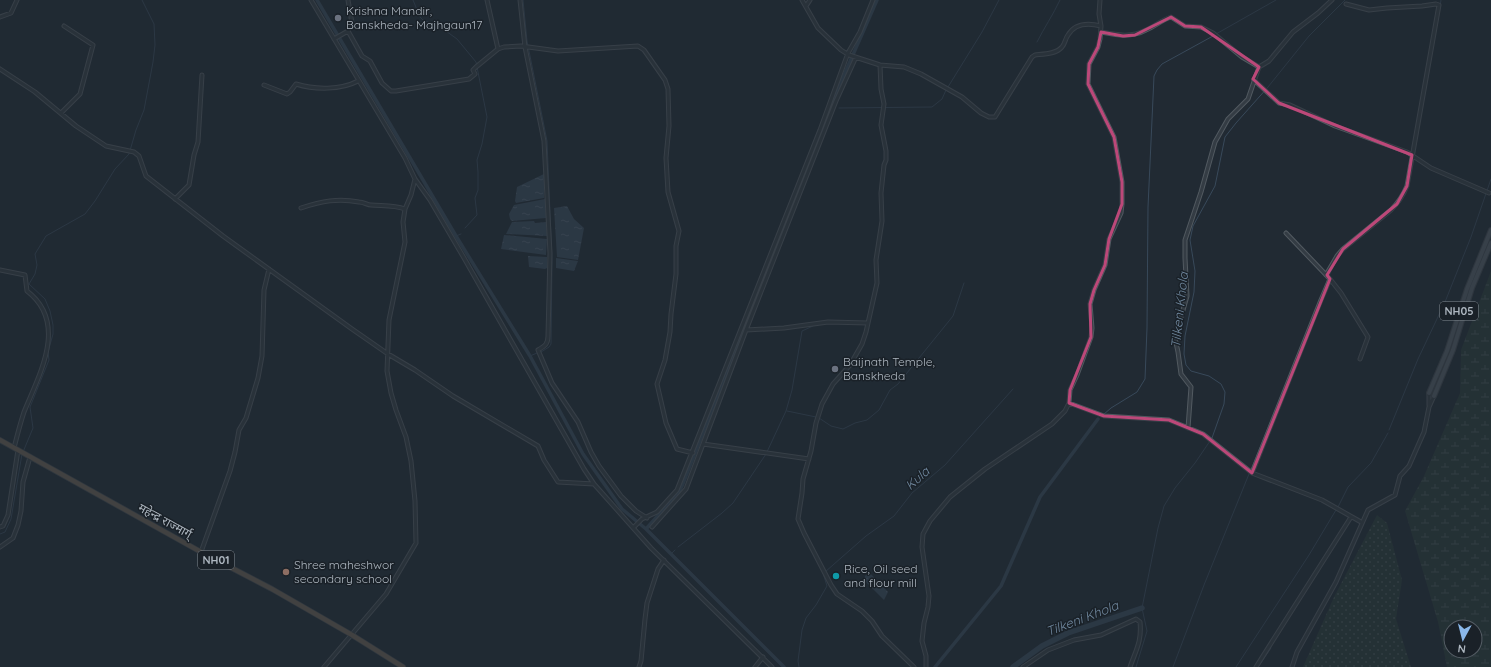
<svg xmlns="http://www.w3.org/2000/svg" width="1491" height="667" viewBox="0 0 1491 667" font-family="Quicksand,'Noto Sans Devanagari',sans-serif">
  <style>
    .grass { fill: url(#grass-dots) }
    .wetland { fill: url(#wetland-marsh); fill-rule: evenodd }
    .water { fill: url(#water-ripples) }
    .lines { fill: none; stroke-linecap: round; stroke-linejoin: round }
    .stream { stroke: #38495a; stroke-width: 1 }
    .canal { stroke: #38495a; stroke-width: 3.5 }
    .river { stroke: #38495a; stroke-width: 5.5 }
    .minor-casing { stroke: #525a61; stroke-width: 5 }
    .major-casing { stroke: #3e454d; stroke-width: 6 }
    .highway-casing { stroke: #3f474e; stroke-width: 6 }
    .minor { stroke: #343c44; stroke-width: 3 }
    .major { stroke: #525b64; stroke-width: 4 }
    .highway { stroke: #695e52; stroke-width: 4.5 }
    .marked { fill: none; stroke: #bc4879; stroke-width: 3; stroke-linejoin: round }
    .worship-dot { fill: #6b7280; stroke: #1a2128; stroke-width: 1.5 }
    .education-dot { fill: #8d6e63; stroke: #1a2128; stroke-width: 1.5 }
    .culture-dot { fill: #0f9aa8; stroke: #1a2128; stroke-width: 1.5 }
    .labels { text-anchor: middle; stroke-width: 3; stroke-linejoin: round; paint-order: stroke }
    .shield { fill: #1a2128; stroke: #828a92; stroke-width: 1 }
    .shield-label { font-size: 11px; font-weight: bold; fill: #aeb7c0 }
    .poi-label { font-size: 12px; fill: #aeb7c0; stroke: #1a2128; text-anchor: start }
    .street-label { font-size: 12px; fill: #aeb7c0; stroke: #1a2128 }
    .water-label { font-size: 13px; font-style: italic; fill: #728aa1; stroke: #1a2128 }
  </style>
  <defs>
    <pattern id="grass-dots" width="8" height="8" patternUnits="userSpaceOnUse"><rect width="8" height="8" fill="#293a39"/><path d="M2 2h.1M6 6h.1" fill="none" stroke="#465454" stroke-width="1.8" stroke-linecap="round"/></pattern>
    <pattern id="wetland-marsh" width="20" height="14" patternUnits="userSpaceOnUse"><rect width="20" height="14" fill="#293a39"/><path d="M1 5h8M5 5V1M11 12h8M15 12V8" fill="none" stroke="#465454"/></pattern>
    <pattern id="water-ripples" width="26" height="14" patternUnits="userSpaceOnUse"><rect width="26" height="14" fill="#38495a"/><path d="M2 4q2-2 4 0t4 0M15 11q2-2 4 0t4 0" fill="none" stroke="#526170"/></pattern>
  </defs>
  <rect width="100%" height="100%" fill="#212a33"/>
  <path class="grass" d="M1377 515 1387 523 1402 580 1396 619 1411 667H1303L1334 597Z"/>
  <path class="wetland" d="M1491 271V667H1447L1438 622 1405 511 1424 476 1460 393 1461 350ZM1451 627H1475V651H1451Z"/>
  <path class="water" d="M544 174V198L516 203 515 201 517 187Z
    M545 199 546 218 512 221 510 219 509 214 514 205Z
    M567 206 574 219 584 228 578 260 557 257 554 208Z
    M534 221 535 223 546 222 547 236 506 234 512 222Z
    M504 235 547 239 546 255 501 249Z
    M528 256 547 257V268L545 269 529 267Z
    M556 258 578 261 574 271 556 268Z
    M869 572 888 592 884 600 864 580 865 576Z"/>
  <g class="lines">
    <path class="stream" d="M413 0 420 17 423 20 439 26 457 39 476 62 487 117 482 144 477 160 478 172V190L475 198 477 215 465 228
      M523 0 527 41 547 141 552 260 551 344 549 347 541 352
      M1216 34 1276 0
      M1037 42C1044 28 1053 15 1060 0
      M1427 82 1441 0
      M948 87 982 32 999 0
      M839 108 932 107 942 99 946 90
      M1394 209 1400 203 1406 192
      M456 236 461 234
      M1344 251 1384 217
      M1329 276 1335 263
      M530 356 537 353
      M787 411 816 417
      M1103 415 1111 408 1137 392 1145 379 1147 328 1148 207 1154 76 1157 70 1162 64 1213 36
      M819 418 831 426 843 429 855 423 867 420 879 410 890 390 898 384 953 316 964 283
      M1389 430 1418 359 1445 302 1471 237 1491 179
      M1212 438 1224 404 1225 392 1221 384 1209 376 1191 371 1186 365 1184 354 1185 336 1194 292 1195 271 1190 240 1193 226 1215 186 1225 137 1236 123 1268 87 1309 36 1345 0
      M23 452 33 428 30 407 49 360 48 352 53 334V325L50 311 45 299 29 284 35 274 37 265 35 254 46 236 85 214 95 201 115 169 129 154 136 130 144 110 153 62 155 45 154 24 142 0
      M1251 470 1328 279
      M1338 507 1348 487 1371 463 1388 433
      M0 534 5 532 11 519 22 454
      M678 547 722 513 733 503 766 454 786 411 792 390 802 331 813 326
      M671 554 675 550
      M825 572 866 536 894 516 912 493 945 465 1013 389
      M799 667 798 661 802 630 806 618 816 605 827 586 823 573
      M1136 667 1147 631 1142 608 1158 528 1164 506 1175 488 1195 463 1210 441
      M1173 667 1204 585 1249 474
      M1236 667 1309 555 1336 510
      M1258 667 1271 648"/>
    <path class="canal" d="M317 0 456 236 530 356 583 454 622 509 646 529 784 667
      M646 529 679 492 682 486 841 82 877 0
      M935 667 1001 586 1040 497 1098 419"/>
    <path class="river" d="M1013 667 1042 646 1068 633 1142 608"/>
    <g class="minor-casing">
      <path id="minor" d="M311 0 405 158 415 179 430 200 464 258 584 469 594 484 651 548 772 667
        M487 0 498 49
        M520 0 525 47 544 141 550 253 548 336C548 344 545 346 538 350L552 383 578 422 591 452 599 466 621 496 636 511 647 518
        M802 0 818 28 841 50 849 55 880 65 904 67 921 74 962 97 981 113 989 117H995L1032 57 1035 55C1044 54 1056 54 1062 47 1065 44 1065 39 1068 35 1075 23 1089 23 1101 26
        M806 6 810 0
        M0 17 11 13 17 0
        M348 31 362 56 370 61 382 83 391 91H396L469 79 475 74 473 70 476 67 498 49 504 47 521 46 558 51 638 46 644 50 665 80 668 89 669 126 666 158 668 192 679 231 676 246V274L671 314 670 332 665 360 657 384 666 423 677 449 693 453
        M1101 32C1117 35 1131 38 1146 30 1155 26 1162 20 1171 17L1185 26 1201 27 1213 33 1242 57 1259 67 1248 99 1228 119 1215 142 1201 192 1185 240V258L1187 296 1175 338 1178 352 1181 374 1191 387 1188 428
        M334 39 348 31 352 23 348 0
        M880 65 881 89 884 104 881 125 886 151V160L884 165 881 193 882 221 876 260 877 283 866 332 862 344 850 365 833 384 822 404 816 423 811 451 803 479 802 493 798 519 804 533 831 585 837 594 862 611 872 621 882 636 914 667
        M1259 67 1269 61 1293 32 1318 13 1332 0
        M0 69 35 92 76 126 106 146 134 152 139 156 146 176 223 236 352 329 388 354 415 370 453 396 538 446 544 460 558 482 594 484
        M1254 80 1279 103 1290 105 1335 126 1407 152 1431 168 1489 193
        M264 85 287 94 290 92 296 84C315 90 341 90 358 81
        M61 113 80 94 93 45 64 26
        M175 199 189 185 194 155 198 142 202 75
        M301 208C322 201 338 198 359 202 364 202 367 205 371 205 383 206 394 205 405 209
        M1286 233 1330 279 1341 293 1368 337 1360 359
        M0 270 25 275 27 291C69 323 39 375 24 412 20 424 17 436 14 448
        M1326 275 1337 256 1343 249 1391 210C1399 202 1403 196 1407 186L1439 5 1436 4 1422 6 1387 8 1369 10 1346 4
        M746 330 784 328 828 322 868 323
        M1069 403 1104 416 1169 420 1203 434 1252 473 1322 500 1361 522
        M1429 405V393
        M703 444 809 459
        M1252 473 1321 300 1330 279
        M0 527 3 526 8 515 18 450
        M652 527 686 489 746 330 836 101 856 57
        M633 528 642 519 657 512 677 490 820 130 848 53 860 32 873 0
        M0 547 13 538 18 525 21 511 23 482 30 457
        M201 552 230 471 235 452 239 430 246 418 258 378 262 356 264 290 269 269
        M324 667 386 594 416 543 415 501 411 461 406 437 396 410 391 393 387 371 389 320 405 242 403 222 405 209 411 195 415 179
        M639 667 641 661 645 619 647 603 658 569 664 560
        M755 667 763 657
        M926 667V656L922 641 924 623 928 607 929 596 922 547 923 534 930 521 950 497 985 469 1052 424 1065 411 1069 403 1070 390 1077 375 1091 337 1092 328 1090 304 1094 290 1105 265 1109 239 1121 213 1122 204V182L1114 137 1088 84 1089 64 1098 47 1100 39 1101 26 1099 14 1100 0
        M1023 667 1048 650 1074 640 1101 635 1136 619 1140 622C1142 641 1136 650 1130 667
        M1256 667 1351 517
        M1292 667 1297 652 1336 582 1368 510 1395 495 1400 476 1409 466 1424 432 1429 407 1434 396"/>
    </g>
    <g class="major-casing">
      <path id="major" d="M1429 393 1447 351 1467 289 1491 230
        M1434 396 1453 350 1472 288 1491 243"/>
    </g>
    <g class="highway-casing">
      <path id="highway" d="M0 440 201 552 272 589 352 635 403 667"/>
    </g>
    <use href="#minor" class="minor"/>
    <use href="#major" class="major"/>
    <use href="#highway" class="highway"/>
  </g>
  <path d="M0 0H1491V667H0ZM1171 17 1185 26 1201 27 1259 67 1253 79 1279 103 1412 155 1407 186 1397 204 1343 249 1327 275 1330 279 1252 473 1203 434 1169 420 1104 416 1069 403 1070 390 1091 337 1090 304 1094 290 1105 265 1109 239 1122 204V182L1114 137 1088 84 1089 64 1098 47 1101 32 1123 36 1135 35Z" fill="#212a33" fill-opacity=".55" fill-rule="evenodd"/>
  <path class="marked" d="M1171 17 1185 26 1201 27 1259 67 1253 79 1279 103 1412 155 1407 186 1397 204 1343 249 1327 275 1330 279 1252 473 1203 434 1169 420 1104 416 1069 403 1070 390 1091 337 1090 304 1094 290 1105 265 1109 239 1122 204V182L1114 137 1088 84 1089 64 1098 47 1101 32 1123 36 1135 35Z"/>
  <g class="worship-dot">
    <circle cx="338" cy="18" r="4"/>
    <circle cx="835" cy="369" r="4"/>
  </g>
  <circle class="education-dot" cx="286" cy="572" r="4"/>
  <circle class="culture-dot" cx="836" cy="576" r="4"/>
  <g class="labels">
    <g class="shield">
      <rect x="1440" y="302" width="38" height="18" rx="3"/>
      <rect x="198" y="551" width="36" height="18" rx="3"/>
    </g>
    <g class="shield-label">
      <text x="1459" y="315">NH05</text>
      <text x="216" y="564">NH01</text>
    </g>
    <g class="poi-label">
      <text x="346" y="15">Krishna Mandir,<tspan x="346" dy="14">Banskheda- Majhgaun17</tspan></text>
      <text x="843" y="366">Baijnath Temple,<tspan x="843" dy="14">Banskheda</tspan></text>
      <text x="294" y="569">Shree maheshwor<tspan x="294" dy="14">secondary school</tspan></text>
      <text x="844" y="573">Rice, Oil seed<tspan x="844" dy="14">and flour mill</tspan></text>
    </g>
    <g class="street-label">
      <text transform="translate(165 521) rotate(29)" y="4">महेन्द्र राज्मार्ग्</text>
    </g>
    <g class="water-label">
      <text transform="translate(1179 310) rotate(-84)" y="5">Tilkeni Khola</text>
      <text transform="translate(917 478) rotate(-42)" y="5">Kula</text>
      <text transform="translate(1082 618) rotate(-21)" y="5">Tilkeni Khola</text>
    </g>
  </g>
  <g transform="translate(1463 639) rotate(187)"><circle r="19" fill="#1a2128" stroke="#555d65"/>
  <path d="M0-3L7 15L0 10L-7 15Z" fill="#8ab7e9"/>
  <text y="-6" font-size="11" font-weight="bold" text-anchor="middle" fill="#aeb7c0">N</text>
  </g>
</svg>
